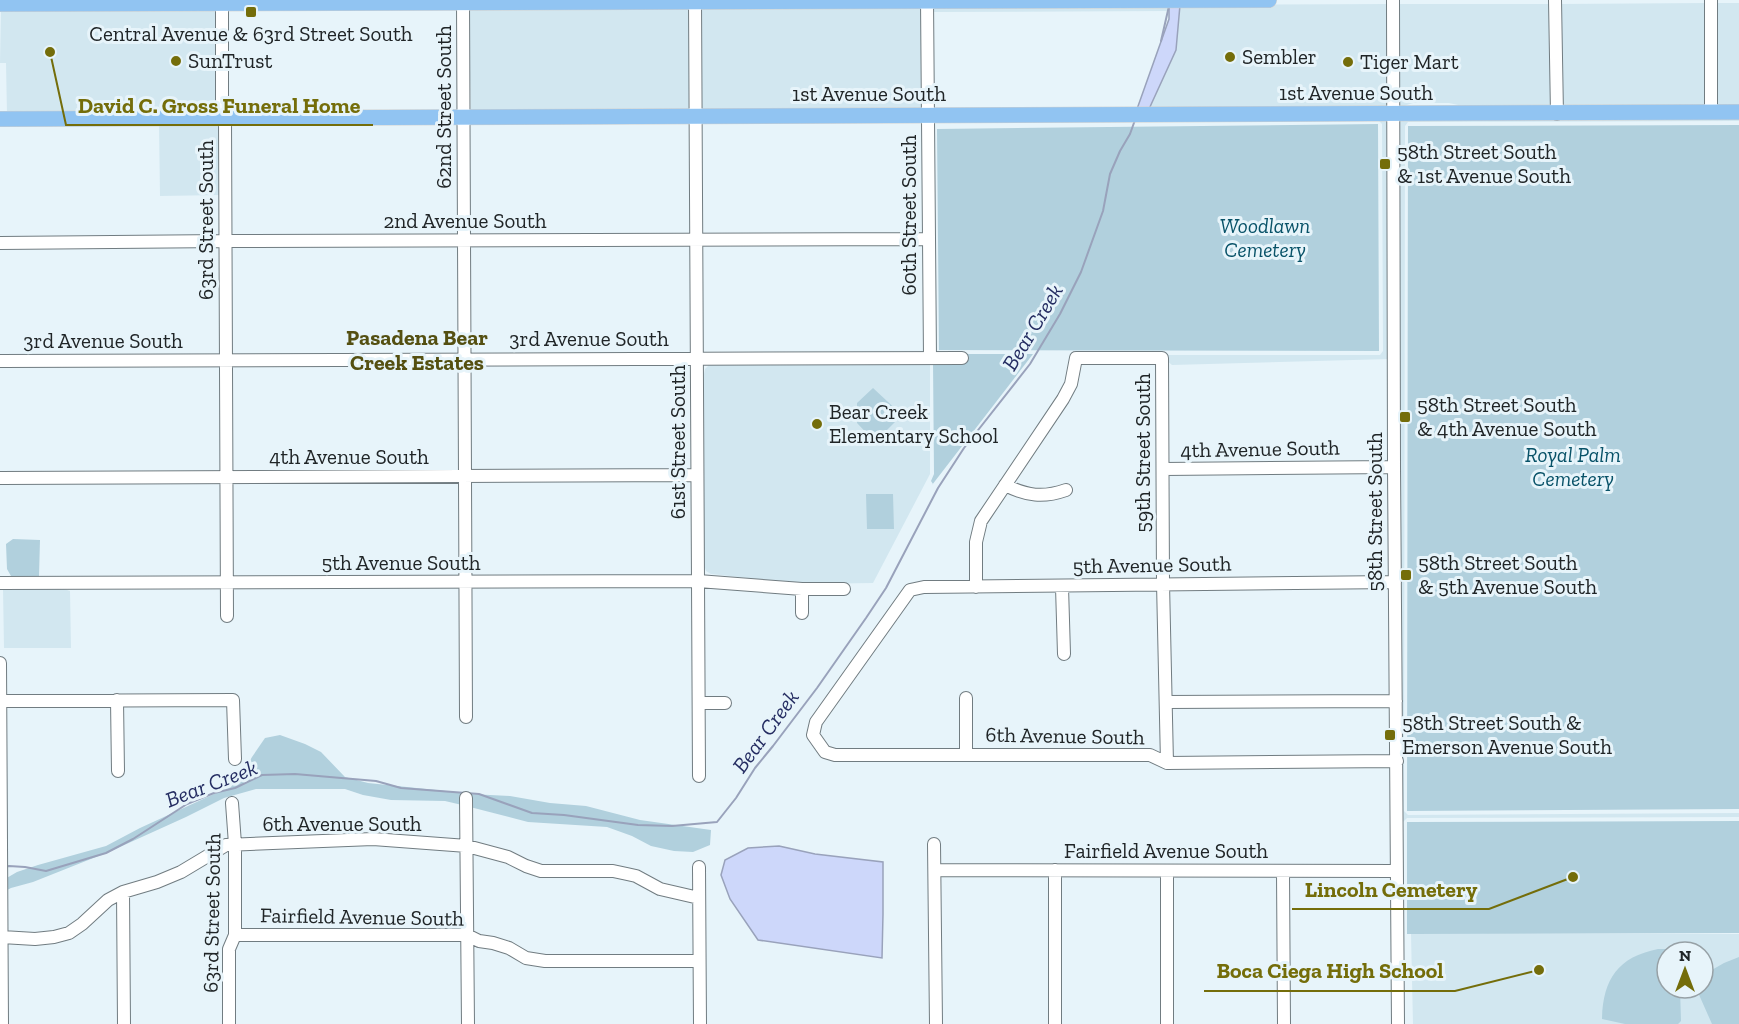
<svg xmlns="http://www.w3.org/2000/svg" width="1739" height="1024" viewBox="0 0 1739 1024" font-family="'Zilla Slab',serif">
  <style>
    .built { fill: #d2e7f0; fill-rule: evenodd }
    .green { fill: #b1d0dd }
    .water { fill: #cdd7fa; stroke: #99a2bb; stroke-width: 1.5 }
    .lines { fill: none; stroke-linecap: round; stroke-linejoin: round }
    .stream { stroke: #99a2bb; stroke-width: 2 }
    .minor-casing { stroke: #717c81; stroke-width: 14 }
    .major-casing { stroke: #cecfcf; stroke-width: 16 }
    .minor { stroke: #fff; stroke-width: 12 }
    .major { stroke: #91c4f2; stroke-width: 15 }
    .poi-dot { fill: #746d0a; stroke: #e7f4fa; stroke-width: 2 }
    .labels { text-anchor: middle; stroke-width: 6; stroke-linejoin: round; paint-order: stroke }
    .poi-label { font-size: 21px; fill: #202527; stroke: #e7f4fa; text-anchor: start }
    .street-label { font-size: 21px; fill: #202527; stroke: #e7f4fa }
    .park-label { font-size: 21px; font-style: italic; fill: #085268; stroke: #e7f4fa }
    .water-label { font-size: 22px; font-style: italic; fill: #252d62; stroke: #e7f4fa }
    .neighbourhood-label { font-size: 22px; font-weight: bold; fill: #544f11; stroke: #e7f4fa }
    .leader { fill: none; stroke: #746d0a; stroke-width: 2 }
    .callout-dot { fill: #746d0a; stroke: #e7f4fa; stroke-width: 2 }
    .callout-label { font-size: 22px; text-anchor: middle; font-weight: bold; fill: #746d0a; stroke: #e7f4fa; stroke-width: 6; stroke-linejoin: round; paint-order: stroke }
  </style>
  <rect width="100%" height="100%" fill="#e7f4fa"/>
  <path class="built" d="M1707 3V107L1561 109 1559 4Z
    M1715 3H1739V108L1715 107Z
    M1389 4V109H1149L1176 50 1180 5Z
    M1397 4H1551L1553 109H1476L1449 103H1413L1397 108Z
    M923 5 924 111 701 112 699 6Z
    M931 5H1169V11L931 12Z
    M468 6H691L693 112H471Z
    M1 9H218L220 114H7L6 63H0Z
    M1739 117V121L1408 122 1405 126 1404 811 1408 815 1739 813V817L1407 818 1403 822 1404 933H1402L1397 118Z
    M1144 118H1389L1390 359 1172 365 1166 360V355H1380L1383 351 1382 124 1378 120 1142 122Z
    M159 123H221V195L160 196Z
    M930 363V474L873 583 805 584 711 574 706 571 704 565V374L705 369 709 365Z
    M3 588H61L70 591 71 648H4Z
    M1411 934H1739V1024H1413ZM1667 952H1703V988H1667Z"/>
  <path class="green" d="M1378 124 1379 351 939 350 937 129Z
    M1739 125V809L1407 811 1408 126Z
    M967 354H1033L932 485 933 484 931 481 934 474 933 362 966 363Z
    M873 388 902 415 875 442 857 423V403Z
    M866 494H893L894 529H867Z
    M13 539 40 540 39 576H11L7 569 6 544Z
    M280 735 305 744 321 752 345 777 368 783 465 793 462 794V805L445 801 391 800 363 795 345 789H256L224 798 186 817 111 851 33 882 11 888 5 891V879L17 872 38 865 106 846 140 828 225 789 243 773 252 757 265 738Z
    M470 794 510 796 550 803 586 806 640 820 711 830 710 845 693 852 674 851 651 846 632 836 607 827 528 822 470 807Z
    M1739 821V933L1407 934V822Z
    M1658 949H1672L1673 952H1667V988H1680L1681 1021 1678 1024H1625L1602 1019C1603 979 1618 957 1658 949Z
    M1739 957V1024H1712L1696 988H1703V975L1724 963Z"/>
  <path class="water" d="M1169 5H1180L1176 50 1149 109H1137L1169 19Z
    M779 846 815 854 883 862V914L882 958 758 940 730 899 721 875 725 860 748 848Z"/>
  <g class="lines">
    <path class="stream" d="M1161 41 1169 6
      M5 867 9 866 25 867 46 871 106 853 133 839 187 804 214 793 235 788 262 775 295 774 376 781 401 788 479 794 532 813 564 815 638 825 672 826 717 822 736 798 755 768 773 746 817 688 866 618 886 588 938 488 964 448 1030 364 1060 314 1081 272 1103 211 1110 174 1120 151 1130 134 1135 120"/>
    <g class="minor-casing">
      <path id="minor" d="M463 0 466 717
        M695 0 699 776
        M927 0 930 358
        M1393 0 1394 467 1398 1024
        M1555 0 1557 114
        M1711 0V112
        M222 4V105L225 119 227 616
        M0 243 225 241 929 239
        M0 361 962 358
        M1163 469 1394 467
        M0 478 697 475
        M1005 485C1027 496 1043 498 1066 490
        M1395 582C1238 583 1081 586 924 587L910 590 816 722 813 735 825 752 835 755H1150L1167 763 1397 761
        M0 583 698 581 802 589H844
        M976 587V542L981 521 1063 399 1071 384 1076 358H1162L1163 583 1167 763
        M1062 587 1064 654
        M802 589V613
        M0 663 2 1024
        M117 700 118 771
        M0 701 233 700 235 759
        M1166 702 1396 701
        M699 703H725
        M966 755V698
        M466 798 468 1024
        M934 844 936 1024
        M699 867 700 1024
        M935 870 1397 871
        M1055 870V1024
        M1283 872 1284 1024
        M123 892 124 1024
        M235 935H467L479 941 493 943 509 948 526 958 545 961H699
        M2 937 35 939 54 937 69 933 82 924 108 900 123 892 157 882 181 872 226 845 373 839 467 846 508 857 526 866 541 871H613L627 874 636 876 660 889 699 898
        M229 1024V949L235 935V844L232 803
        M1167 1024V871"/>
    </g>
    <g class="major-casing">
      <path id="major" d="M0 4 1269 0
        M0 119 1739 112"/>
    </g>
    <use href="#minor" class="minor"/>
    <use href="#major" class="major"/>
  </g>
  <g class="poi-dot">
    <rect x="245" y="6" width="12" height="12" rx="3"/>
    <circle cx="1230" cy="57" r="6"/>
    <circle cx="176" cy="61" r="6"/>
    <circle cx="1348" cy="62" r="6"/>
    <rect x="1379" y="158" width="12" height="12" rx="3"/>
    <rect x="1399" y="411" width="12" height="12" rx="3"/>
    <circle cx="817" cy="424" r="6"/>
    <rect x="1400" y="569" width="12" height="12" rx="3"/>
    <rect x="1384" y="729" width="12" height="12" rx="3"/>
  </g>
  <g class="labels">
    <g class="poi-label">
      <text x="251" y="41" text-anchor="middle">Central Avenue &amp; 63rd Street South</text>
      <text x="1242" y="64">Sembler</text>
      <text x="188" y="68">SunTrust</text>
      <text x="1360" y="69">Tiger Mart</text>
      <text x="1397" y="159">58th Street South<tspan x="1397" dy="24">&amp; 1st Avenue South</tspan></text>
      <text x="1417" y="412">58th Street South<tspan x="1417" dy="24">&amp; 4th Avenue South</tspan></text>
      <text x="829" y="419">Bear Creek<tspan x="829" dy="24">Elementary School</tspan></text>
      <text x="1418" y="570">58th Street South<tspan x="1418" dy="24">&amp; 5th Avenue South</tspan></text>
      <text x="1402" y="730">58th Street South &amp;<tspan x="1402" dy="24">Emerson Avenue South</tspan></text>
    </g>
    <g class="street-label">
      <text x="1356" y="100">1st Avenue South</text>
      <text x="869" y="101">1st Avenue South</text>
      <text transform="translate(444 107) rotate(-90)" y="7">62nd Street South</text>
      <text transform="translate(909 215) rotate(-90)" y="7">60th Street South</text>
      <text transform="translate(206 220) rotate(-90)" y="7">63rd Street South</text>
      <text x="465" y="228">2nd Avenue South</text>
      <text x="589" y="346">3rd Avenue South</text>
      <text x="103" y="348">3rd Avenue South</text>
      <text transform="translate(678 442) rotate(-90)" y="7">61st Street South</text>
      <text transform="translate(1260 449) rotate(-1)" y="7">4th Avenue South</text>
      <text transform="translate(1143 453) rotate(-90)" y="7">59th Street South</text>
      <text x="349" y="464">4th Avenue South</text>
      <text transform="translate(1375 512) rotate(-90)" y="7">58th Street South</text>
      <text x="401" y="570">5th Avenue South</text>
      <text transform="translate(1152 565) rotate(-1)" y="7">5th Avenue South</text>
      <text transform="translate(1065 736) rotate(1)" y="7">6th Avenue South</text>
      <text x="342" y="831">6th Avenue South</text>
      <text x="1166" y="858">Fairfield Avenue South</text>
      <text transform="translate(212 913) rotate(-89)" y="7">63rd Street South</text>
      <text transform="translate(362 917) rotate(1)" y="7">Fairfield Avenue South</text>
    </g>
    <g class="park-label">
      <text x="1265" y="233">Woodlawn<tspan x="1265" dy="24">Cemetery</tspan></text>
      <text x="1573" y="462">Royal Palm<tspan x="1573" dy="24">Cemetery</tspan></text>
    </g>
    <g class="water-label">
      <text transform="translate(1032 327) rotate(-59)" y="8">Bear Creek</text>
      <text transform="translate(765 731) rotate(-54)" y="8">Bear Creek</text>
      <text transform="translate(211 783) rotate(-21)" y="8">Bear Creek</text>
    </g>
    <g class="neighbourhood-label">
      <text x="417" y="345">Pasadena Bear<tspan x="417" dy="25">Creek Estates</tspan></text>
    </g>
  </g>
  <path class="leader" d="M50 52L66 125H373M1573 877L1489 909H1292M1539 970L1455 991H1204"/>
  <g class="callout-dot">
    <circle cx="50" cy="52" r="6"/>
    <circle cx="1573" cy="877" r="6"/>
    <circle cx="1539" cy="970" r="6"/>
  </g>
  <g class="callout-label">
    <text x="219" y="113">David C. Gross Funeral Home</text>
    <text x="1391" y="897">Lincoln Cemetery</text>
    <text x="1330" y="978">Boca Ciega High School</text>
  </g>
  <g transform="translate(1685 970)"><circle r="28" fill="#e7f4fa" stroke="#97a1a6" stroke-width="1.5"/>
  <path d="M0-4.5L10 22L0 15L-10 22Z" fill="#746d0a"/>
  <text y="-9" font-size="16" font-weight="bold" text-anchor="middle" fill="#202527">N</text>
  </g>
</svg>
